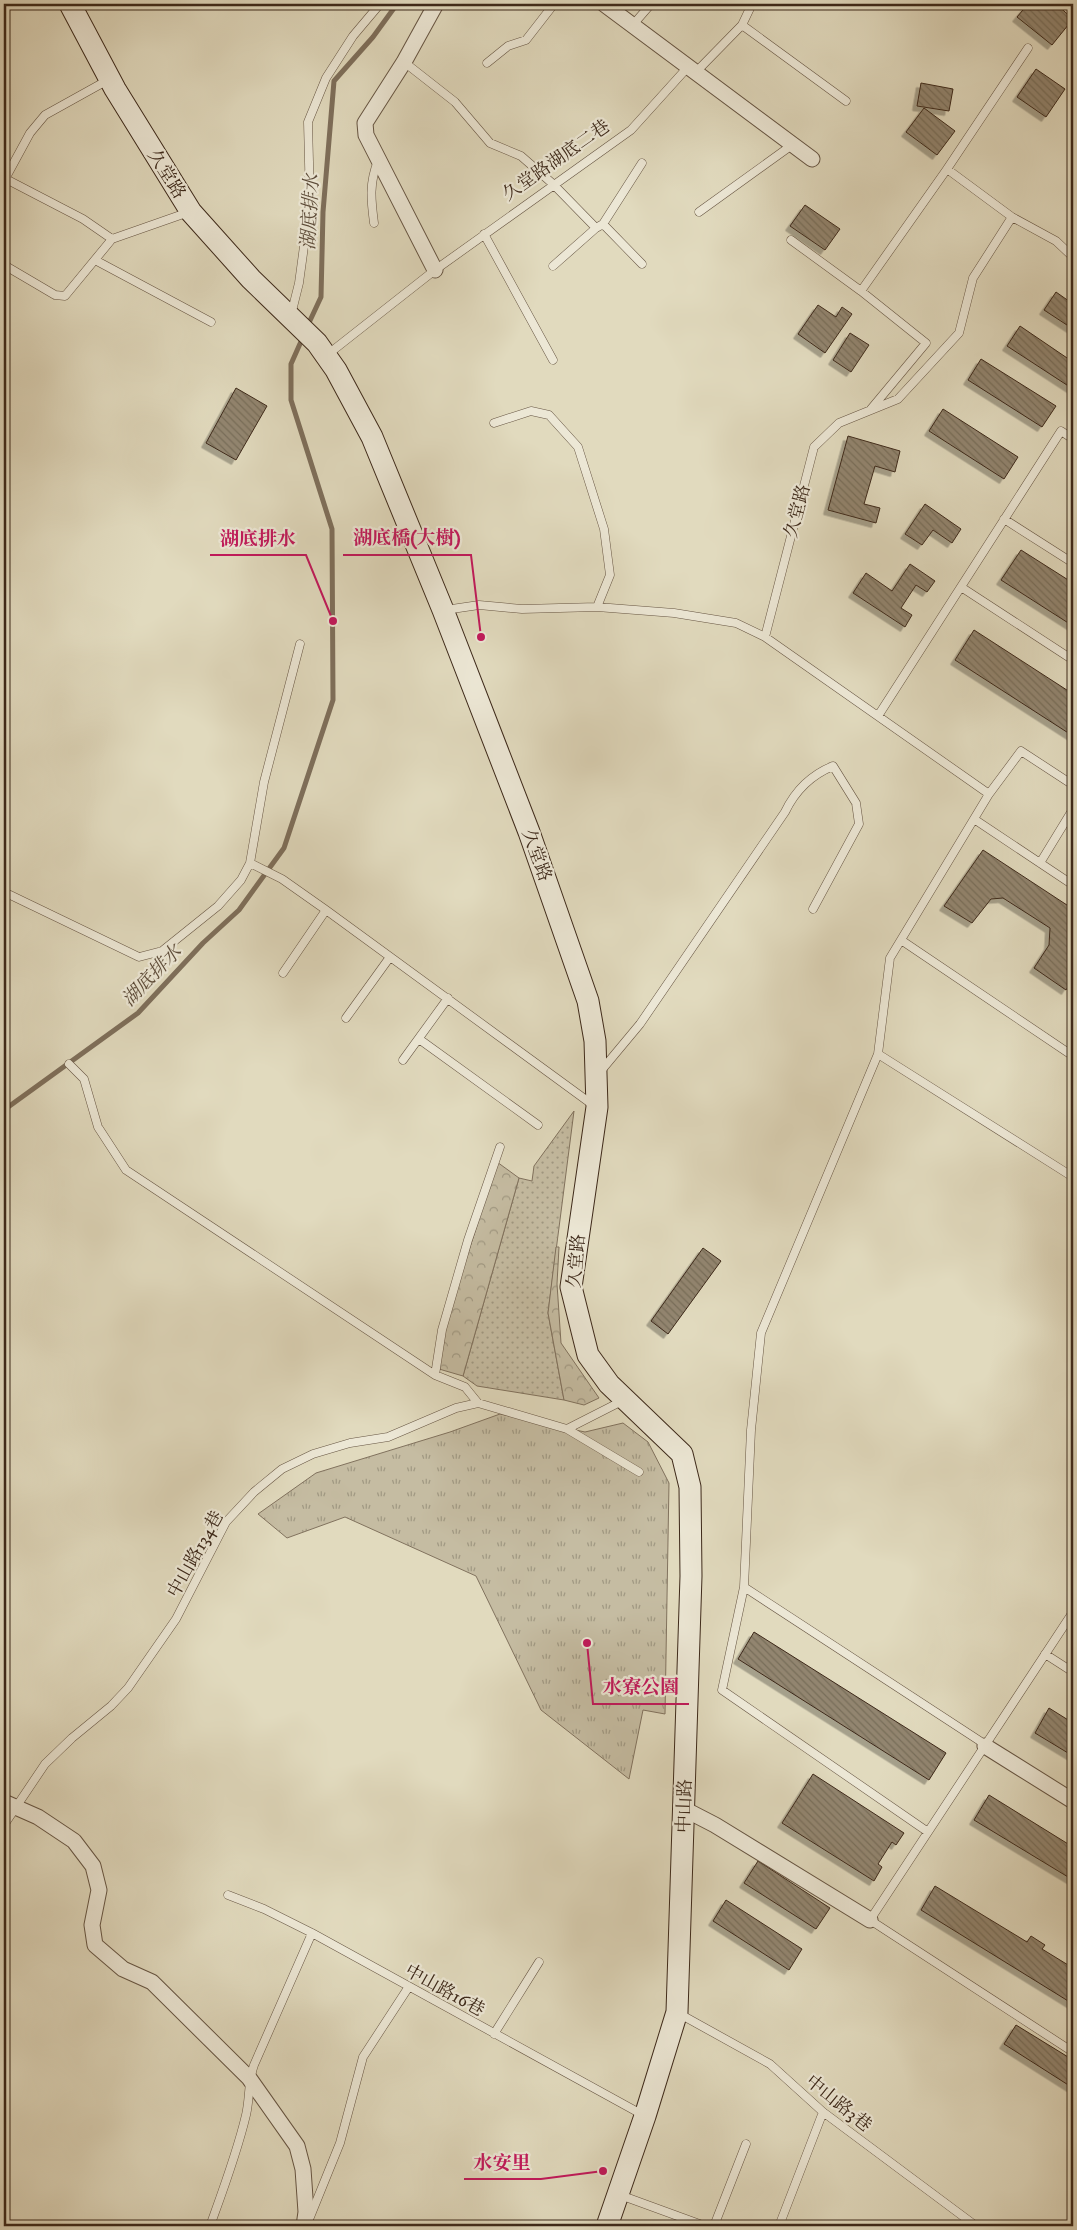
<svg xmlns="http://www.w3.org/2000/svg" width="1077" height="2230" viewBox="0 0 1077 2230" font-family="'IM FELL DW Pica','Noto Serif TC',serif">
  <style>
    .grass { fill: url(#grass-dots); stroke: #81725e }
    .forest { fill: url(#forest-crowns); stroke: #81725e }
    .park { fill: url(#park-tufts); stroke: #81725e }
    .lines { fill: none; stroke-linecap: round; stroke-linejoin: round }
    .stream { stroke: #7e6f5b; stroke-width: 5 }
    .building { fill: url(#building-back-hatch); stroke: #3d291a; filter: url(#shadow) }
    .lane-casing { stroke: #665543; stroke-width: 9 }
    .street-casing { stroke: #665543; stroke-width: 17 }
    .secondary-casing { stroke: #3d291a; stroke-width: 23 }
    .lane { stroke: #ece7d5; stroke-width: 8 }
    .street { stroke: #ece7d5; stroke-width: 15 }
    .secondary { stroke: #ece7d5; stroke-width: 21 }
    .labels { text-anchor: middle; stroke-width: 4.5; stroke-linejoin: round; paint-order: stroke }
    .street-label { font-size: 18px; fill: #3d291a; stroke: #ece7d5 }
    .water-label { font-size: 19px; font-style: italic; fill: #5d4c3a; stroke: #ece7d5 }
    .leader { fill: none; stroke: #c2185b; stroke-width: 2 }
    .callout-dot { fill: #c2185b; stroke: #ece7d5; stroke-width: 2 }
    .callout-label { font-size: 19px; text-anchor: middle; font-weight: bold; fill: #c2185b; stroke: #ece7d5; stroke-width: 4.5; stroke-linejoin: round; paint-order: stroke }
  </style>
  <defs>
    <pattern id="grass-dots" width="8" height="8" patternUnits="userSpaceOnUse" patternTransform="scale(1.25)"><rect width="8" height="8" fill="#c5bca2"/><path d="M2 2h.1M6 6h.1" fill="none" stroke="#a19983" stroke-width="1.8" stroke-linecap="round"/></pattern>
    <pattern id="forest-crowns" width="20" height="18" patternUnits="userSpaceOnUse" patternTransform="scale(1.25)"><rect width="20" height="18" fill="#c5bca2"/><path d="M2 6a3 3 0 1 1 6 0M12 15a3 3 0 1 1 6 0" fill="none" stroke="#a19983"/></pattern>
    <pattern id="park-tufts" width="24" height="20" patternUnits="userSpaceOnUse" patternTransform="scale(1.25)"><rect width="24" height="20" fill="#c5bca2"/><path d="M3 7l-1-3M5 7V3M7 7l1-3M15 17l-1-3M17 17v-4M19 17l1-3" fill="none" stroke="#a19983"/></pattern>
    <pattern id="building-back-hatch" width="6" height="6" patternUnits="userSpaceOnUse" patternTransform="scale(1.25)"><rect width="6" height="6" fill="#92856f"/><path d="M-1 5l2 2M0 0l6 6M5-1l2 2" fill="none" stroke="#786d5a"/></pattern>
    <filter id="shadow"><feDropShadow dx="-4.5" dy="4.5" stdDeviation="0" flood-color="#0004"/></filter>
  </defs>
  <rect width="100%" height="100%" fill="#e1dabe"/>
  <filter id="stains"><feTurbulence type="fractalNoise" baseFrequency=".004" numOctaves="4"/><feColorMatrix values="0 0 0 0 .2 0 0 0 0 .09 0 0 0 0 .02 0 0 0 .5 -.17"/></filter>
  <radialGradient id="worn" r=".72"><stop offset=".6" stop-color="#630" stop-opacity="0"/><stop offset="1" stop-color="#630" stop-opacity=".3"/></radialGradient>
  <path class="grass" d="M574 1111 548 1313 564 1400 477 1386 463 1376 519 1178 532 1181 534 1166Z"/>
  <path class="forest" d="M497 1162 519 1178 463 1376 439 1369 445 1326Z
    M556 1247H559L557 1284 561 1343 599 1398 584 1405 564 1400 548 1313Z"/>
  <path class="park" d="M500 1414 585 1432 623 1423 648 1442 669 1483 665 1714 643 1710 629 1779 541 1710 476 1576 345 1517 287 1538 258 1514 316 1473 450 1432Z"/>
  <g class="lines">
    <path class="stream" d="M307 327 321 297 323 212 334 81 373 37 397 4
      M4 1110 138 1013 203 943 239 910 284 848 333 700 332 529 291 400V364L303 337"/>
  </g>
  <path class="building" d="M1028 4 1034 9 1039 4H1056L1073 19 1052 45 1017 17Z
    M1036 69 1065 89 1046 117 1017 97Z
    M921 83 953 89 949 111 917 106Z
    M924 108 955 131 937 155 906 132Z
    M805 205 840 229 825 250 790 226Z
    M1056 292 1073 304V329L1044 310Z
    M818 305 836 317 842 307 852 314 825 353 798 334Z
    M1020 326 1073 362V389L1007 346Z
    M850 333 869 345 851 372 833 360Z
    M981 359 1056 406 1042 427 968 380Z
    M236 388 267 406 236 460 206 443Z
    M943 409 1018 457 1004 479 929 431Z
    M848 436 900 451 895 472 875 466 864 504 880 508 876 523 828 510Z
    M925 504 961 529 952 543 933 530 922 545 905 534Z
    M1021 550 1073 583V626L1001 580Z
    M910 564 935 581 927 592 916 585 901 608 912 615 905 627 853 593 866 573 892 591Z
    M974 630 1073 694V736L955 660Z
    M983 850 1073 909V979L1066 990 1034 968 1049 945 1050 928 1003 898 991 899 972 923 944 906Z
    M703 1248 721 1261 668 1334 651 1321Z
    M754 1632 946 1753 929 1780 738 1659Z
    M1049 1708 1073 1723V1756L1035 1733Z
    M813 1774 904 1833 896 1845 892 1842 878 1864 882 1867 874 1881 782 1823Z
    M989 1795 1073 1847V1880L974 1820Z
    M758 1861 830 1908 816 1929 744 1883Z
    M935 1886 1027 1942 1031 1936 1045 1945 1042 1949 1073 1968V2004L921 1910Z
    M726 1900 802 1949 789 1970 713 1921Z
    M1016 2025 1073 2060V2088L1004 2044Z"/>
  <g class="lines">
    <g class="lane-casing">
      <path id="lane" d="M742 25 846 101
        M631 27 651 4
        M404 62 455 102 490 143 521 156 553 184 596 228 553 266
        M487 63 508 46 526 40 554 4
        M695 73 742 25 752 4
        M947 169 1012 217
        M4 178 83 219 112 239
        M5 179 30 133 45 115 108 80
        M699 212 792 145
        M374 223C371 200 369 183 378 161
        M603 224 642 264
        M596 228 603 224 642 163
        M484 234 553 360
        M791 240 861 291 926 343 871 409
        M95 260 211 322
        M4 265 55 295 65 296 112 239 189 212
        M861 291 947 169 1028 48
        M291 315 299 283 310 202 308 122 326 78 353 36 380 4
        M327 355 435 270 631 130 687 68
        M494 423 531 411 549 415 578 447 604 529 610 575 597 607
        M1004 519 1073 563
        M961 587 1073 660
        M445 610 479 605 522 609 597 607 674 613 736 623 765 637 814 447 839 423 898 399 959 333 973 278 1012 217 1056 241 1073 257
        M765 637 989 794 890 958 878 1054 1073 1177
        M878 716 1061 431 1073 439
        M989 794 1021 751 1073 785
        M974 819 1073 885
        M250 863 282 879 326 910 593 1105
        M1040 863 1073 809
        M4 892 139 957 162 951 218 906 241 880 250 863 264 782 300 644
        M901 940 1073 1056
        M283 973 326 910
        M346 1018 390 957
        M419 1039 538 1125
        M878 1054 761 1333 751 1430 744 1587 986 1745
        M403 1060 448 998
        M69 1064 84 1079 98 1127 126 1170 435 1375
        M600 1072 640 1024 785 812C795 791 811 775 833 766L856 803 859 824 813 909
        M478 1403 465 1387 435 1375 442 1330 468 1240 500 1147
        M567 1429 639 1472
        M744 1587 722 1690 928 1832
        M1073 1612 870 1920 1073 2052
        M1045 1654 1073 1672
        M4 1825 45 1764 72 1738 111 1706 128 1688 176 1619 226 1522 254 1492 282 1469 313 1454 350 1443 388 1437 456 1408 478 1403 567 1429 624 1400
        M228 1895 264 1909 312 1933 643 2115
        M678 2013 770 2064 823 2112 976 2226
        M494 2034 539 1962
        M620 2195 705 2226
        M310 2217 340 2143 363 2057 408 1988
        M210 2226C223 2190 237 2153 246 2115 250 2098 248 2081 254 2065L312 1933
        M714 2226 746 2144
        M779 2226 823 2112"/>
    </g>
    <g class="street-casing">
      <path id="street" d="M604 4 812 159
        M435 270 366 135 365 123 404 62 436 4
        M985 1746 1073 1801
        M4 1802 38 1817 74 1841 93 1866 99 1890 92 1925 95 1945 123 1969 152 1982 249 2078 297 2146 303 2169 306 2212 304 2226
        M684 1809 715 1825 870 1920"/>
    </g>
    <g class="secondary-casing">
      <path id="secondary" d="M70 4 115 89 191 212 251 279 317 343 336 370 372 437 443 610 529 832 588 1001 595 1041 597 1107 571 1287 588 1355 609 1384 682 1454 690 1487 691 1576 677 2012 645 2116 607 2226"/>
    </g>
    <use href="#lane" class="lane"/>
    <use href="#street" class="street"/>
    <use href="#secondary" class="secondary"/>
  </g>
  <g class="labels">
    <g class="street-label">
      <text transform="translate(556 160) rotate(-35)" y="6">久堂路湖底二巷</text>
      <text transform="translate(167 174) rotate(58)" y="6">久堂路</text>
      <text transform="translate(797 511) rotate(-75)" y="6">久堂路</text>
      <text transform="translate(537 855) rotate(70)" y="6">久堂路</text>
      <text transform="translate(576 1261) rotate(-85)" y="6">久堂路</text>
      <text transform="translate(195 1554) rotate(-61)" y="6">中山路134巷</text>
      <text transform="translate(684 1806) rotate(-88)" y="6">中山路</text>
      <text transform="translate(445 1990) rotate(29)" y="6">中山路16巷</text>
      <text transform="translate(839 2103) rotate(39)" y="6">中山路3巷</text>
    </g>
    <g class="water-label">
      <text transform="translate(309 212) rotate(-87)" y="7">湖底排水</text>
      <text transform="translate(151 975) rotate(-46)" y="7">湖底排水</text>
    </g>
  </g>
  <path class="leader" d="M481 637L471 555H343M333 621L306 555H210M587 1643L593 1704H689M603 2171L541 2179H464"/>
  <g class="callout-dot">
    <circle cx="481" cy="637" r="5"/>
    <circle cx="333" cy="621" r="5"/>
    <circle cx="587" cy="1643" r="5"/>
    <circle cx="603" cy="2171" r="5"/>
  </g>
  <g class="callout-label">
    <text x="407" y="544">湖底橋(大樹)</text>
    <text x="258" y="545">湖底排水</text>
    <text x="641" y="1693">水寮公園</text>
    <text x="502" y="2169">水安里</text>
  </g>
  <rect width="1077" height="2230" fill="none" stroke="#e1dabe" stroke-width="20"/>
  <rect x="5" y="5" width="1067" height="2220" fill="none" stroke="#3d291a" stroke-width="2.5"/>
  <rect x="10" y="10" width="1057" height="2210" fill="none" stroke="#3d291a"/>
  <rect width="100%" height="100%" filter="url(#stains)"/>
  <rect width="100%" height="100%" fill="url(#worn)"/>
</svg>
